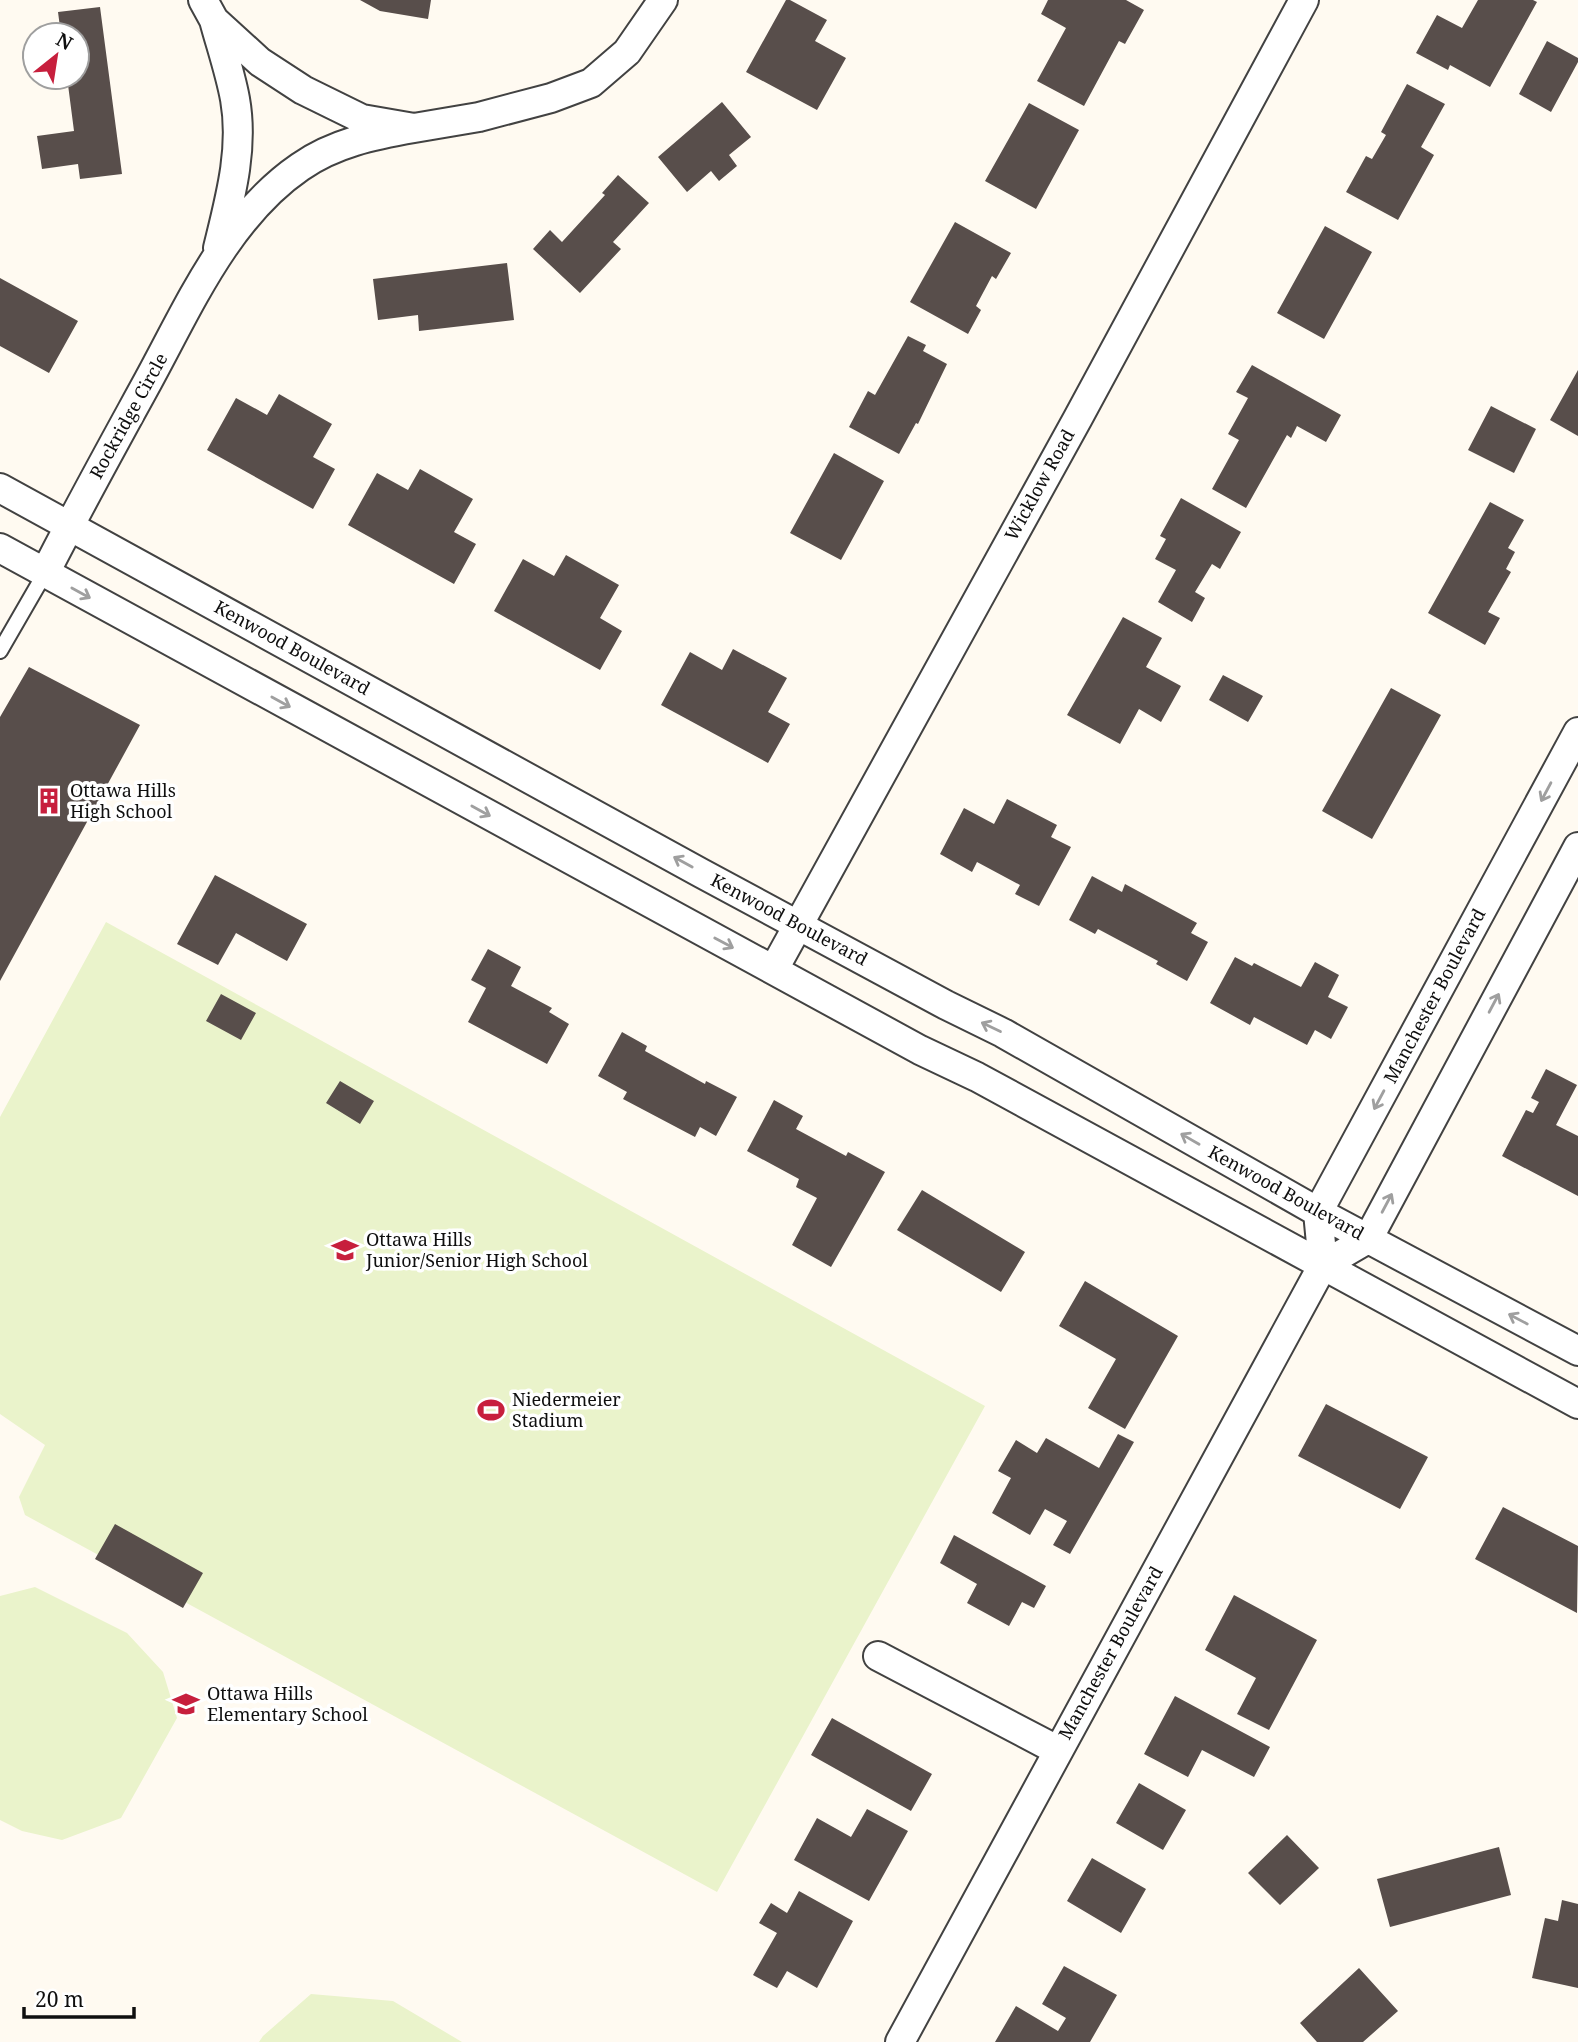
<svg xmlns="http://www.w3.org/2000/svg" width="1578" height="2042" viewBox="0 0 1578 2042" font-family="'Noto Serif',serif">
  <style>
    .pitch { fill: #eaf3cb }
    .building { fill: #584e4b }
    .lines { fill: none; stroke-linecap: round; stroke-linejoin: round }
    .lane-casing { stroke: #424242; stroke-width: 18 }
    .street-casing { stroke: #424242; stroke-width: 32 }
    .lane { stroke: #fff; stroke-width: 14 }
    .street { stroke: #fff; stroke-width: 28 }
    .oneway { stroke: #9f9f9f }
    .labels { text-anchor: middle; stroke-width: 7; stroke-linejoin: round; paint-order: stroke }
    .street-label { font-size: 18px; fill: #0f0f0f; stroke: #fff }
    .poi-label { font-size: 18px; fill: #0f0f0f; stroke: #fff; text-anchor: start }
  </style>
  <rect width="100%" height="100%" fill="#fffaf1"/>
  <path class="pitch" d="M106 922 985 1406 717 1892 25 1515 19 1497 45 1445 0 1414V1117Z
    M35 1587 127 1633 163 1672 177 1718 121 1818 62 1840 22 1831 0 1820V1596Z
    M311 1994 393 2001 462 2042H259L263 2036Z"/>
  <path class="building" d="M360 0H431L428 19 380 11Z
    M786 0H790L827 20 815 41 846 58 817 110 746 72Z
    M1048 0H1126L1144 10 1125 44 1119 41 1084 106 1037 81 1066 28 1041 14Z
    M1478 0H1533L1537 2 1490 87 1450 65 1448 70 1416 53 1437 15 1462 28Z
    M100 7 122 174 80 179 78 164 42 169 37 136 74 131 67 77H77V35H61L58 12Z
    M1547 41 1578 58V62L1551 112 1519 94Z
    M1407 84 1445 104 1421 147 1434 155 1398 220 1346 192 1366 156 1372 159 1386 135 1381 132Z
    M722 102 751 137 729 155 737 166 719 181 711 171 687 192 658 157Z
    M1029 103 1079 130 1036 209 985 181Z
    M618 175 649 203 613 242 621 249 580 293 533 249 550 230 562 242 605 195 602 193Z
    M955 222 1011 253 996 279 992 276 976 306 981 310 968 334 910 302Z
    M1325 226 1372 252 1324 339 1277 313Z
    M507 263 514 320 419 331 418 315 378 320 373 279Z
    M0 278 78 321 49 373 0 346Z
    M908 336 926 345 923 351 947 364 918 424 916 423 899 454 849 427 868 391 875 395Z
    M1252 365 1341 415 1326 442 1297 426 1291 438 1287 435 1246 508 1212 489 1239 440 1228 434 1248 398 1236 392Z
    M1578 370V436L1550 420Z
    M279 394 332 424 313 457 335 469 313 509 207 450 236 398 267 415Z
    M1491 406 1536 429 1514 473 1468 450Z
    M834 453 884 481 841 560 790 533Z
    M420 469 473 499 454 532 476 544 454 584 348 525 377 473 408 490Z
    M1181 498 1241 532 1220 569 1212 564 1195 592 1205 598 1192 622 1158 602 1176 570 1155 559 1166 539 1160 536Z
    M1490 502 1524 520 1508 548 1515 552 1506 569 1511 572 1488 612 1500 618 1485 645 1428 613Z
    M566 555 619 585 600 618 622 631 600 670 494 611 523 559 554 576Z
    M1123 617 1162 638 1146 667 1181 686 1161 722 1139 709 1120 744 1067 715Z
    M733 649 787 678 768 712 790 724 768 763 661 705 690 652 722 670Z
    M29 667 140 725 0 981V717Z
    M1223 675 1263 696 1248 722 1209 700Z
    M1391 688 1441 715 1372 839 1322 811Z
    M1007 799 1057 825 1051 837 1071 847 1039 906 1015 894 1020 885 977 862 972 872 940 854 964 808 994 824Z
    M215 875 307 924 287 961 236 933 218 965 177 944Z
    M1092 876 1122 892 1125 884 1197 923 1191 933 1208 942 1187 981 1156 964 1158 961 1098 929 1095 934 1069 920Z
    M488 949 521 967 511 986 552 1008 549 1012 569 1024 547 1064 468 1022 486 988 471 980Z
    M1235 957 1252 966 1254 963 1301 987 1315 962 1339 975 1328 997 1348 1007 1331 1039 1315 1030 1307 1045 1254 1017 1250 1025 1210 1003Z
    M221 994 256 1013 241 1040 206 1021Z
    M622 1032 647 1046 645 1051 705 1084 706 1081 737 1097 716 1136 700 1127 695 1137 623 1099 627 1092 598 1076Z
    M1546 1069 1577 1085 1556 1125 1578 1136V1196L1502 1156 1526 1110 1533 1113 1539 1102 1531 1098Z
    M340 1081 374 1101 360 1124 326 1103Z
    M774 1100 803 1116 796 1129 846 1156 848 1152 885 1172 831 1267 792 1245 817 1198 796 1187 799 1179 747 1151Z
    M922 1190 1025 1252 1001 1292 897 1230Z
    M1085 1281 1178 1336 1125 1429 1088 1408 1116 1359 1059 1326Z
    M1326 1404 1428 1457 1400 1509 1298 1456Z
    M1118 1434 1134 1442 1070 1554 1053 1545 1067 1521 1045 1509 1030 1535 992 1513 1011 1478 998 1471 1016 1440 1037 1453 1046 1438 1099 1468Z
    M1503 1507 1578 1546 1577 1613 1475 1559Z
    M115 1524 203 1573 183 1608 95 1559Z
    M954 1535 1046 1586 1034 1608 1022 1602 1009 1626 967 1603 977 1584 940 1563Z
    M1234 1595 1317 1640 1269 1730 1237 1714 1256 1678 1205 1650Z
    M1175 1696 1270 1747 1254 1777 1202 1750 1188 1777 1144 1754Z
    M832 1718 932 1774 911 1811 811 1755Z
    M1139 1783 1186 1810 1163 1850 1116 1823Z
    M867 1809 908 1831 869 1901 794 1860 817 1818 851 1837Z
    M1287 1835 1319 1868 1280 1905 1248 1873Z
    M1499 1847 1511 1895 1390 1927 1377 1879Z
    M1092 1858 1146 1889 1121 1933 1067 1901Z
    M799 1891 853 1921 817 1988 787 1971 777 1988 753 1975 777 1933 759 1923 771 1903 787 1913Z
    M1562 1900 1578 1904V1988L1532 1978 1545 1918 1558 1921Z
    M1064 1966 1117 1995 1090 2042H995L1016 2006 1058 2031 1066 2018 1042 2004Z
    M1359 1968 1398 2011 1363 2042H1317L1300 2023Z"/>
  <g class="lines">
    <g class="lane-casing">
      <path id="lane" d="M0 651 45 573"/>
    </g>
    <g class="street-casing">
      <path id="street" d="M203 0 214 20 260 62 303 90 362 119 414 128 479 117 551 98 591 83 627 52 663 0
        M214 20C221 46 230 72 235 99 244 149 230 199 218 248
        M0 488 701 873 946 1005 1003 1033 1318 1212 1578 1351
        M0 548 920 1050 977 1077 1578 1404
        M45 573C78 508 113 445 148 381 189 306 227 217 300 167 334 143 374 135 414 128
        M774 969 1078 418 1304 0
        M1323 1265 1318 1212 1578 732
        M878 1656 1057 1750
        M900 2042 1323 1265 1368 1239 1578 847"/>
    </g>
    <use href="#lane" class="lane"/>
    <use href="#street" class="street"/>
  </g>
  <defs><path id="oneway-shaft" d="M-6 0H5M1.5-3L5.5 0L1.5 3" fill="none" stroke-width="1.6" stroke-linecap="round" stroke-linejoin="round" transform="scale(1.75)"/></defs>
  <g class="oneway">
    <use href="#oneway-shaft" transform="translate(81 593) rotate(29)"/>
    <use href="#oneway-shaft" transform="translate(281 702) rotate(29)"/>
    <use href="#oneway-shaft" transform="translate(1546 792) rotate(118)"/>
    <use href="#oneway-shaft" transform="translate(481 811) rotate(29)"/>
    <use href="#oneway-shaft" transform="translate(683 862) rotate(-151)"/>
    <use href="#oneway-shaft" transform="translate(724 943) rotate(28)"/>
    <use href="#oneway-shaft" transform="translate(1494 1003) rotate(-62)"/>
    <use href="#oneway-shaft" transform="translate(991 1027) rotate(-154)"/>
    <use href="#oneway-shaft" transform="translate(1379 1100) rotate(118)"/>
    <use href="#oneway-shaft" transform="translate(1190 1139) rotate(-150)"/>
    <use href="#oneway-shaft" transform="translate(1387 1203) rotate(-62)"/>
    <use href="#oneway-shaft" transform="translate(1518 1319) rotate(-152)"/>
  </g>
  <defs>
    <g id="building-bare" transform="scale(2.1)"><path d="M-4-6H4V6H1V3H-1V6H-4ZM-2.5-4.3h1.7v1.8h-1.7ZM.8-4.3h1.7v1.8H.8ZM-2.5-1h1.7V.8h-1.7ZM.8-1h1.7V.8H.8Z" fill="#c71f3d" stroke="#fff" stroke-width="2.5" paint-order="stroke"/></g>
    <g id="school-bare" transform="scale(2.1)"><path d="M0-5L7-2L0 1L-7-2ZM-4 1L0 2.5L4 1V4Q0 6-4 4Z" fill="#c71f3d" stroke="#fff" stroke-width="2.5" paint-order="stroke"/></g>
    <g id="stadium-bare" transform="scale(2.1)"><path d="M0-5a6.5 5 0 1 0 0 10a6.5 5 0 1 0 0-10ZM-3.5-1.8h7v3.6h-7Z" fill="#c71f3d" stroke="#fff" stroke-width="2.5" paint-order="stroke"/></g>
  </defs>
  <g fill-rule="evenodd">
    <use href="#building-bare" x="49" y="801"/>
    <use href="#school-bare" x="345" y="1250"/>
    <use href="#stadium-bare" x="491" y="1410"/>
    <use href="#school-bare" x="186" y="1704"/>
  </g>
  <g class="labels">
    <g class="street-label">
      <text transform="translate(129 416) rotate(-61)" y="6">Rockridge Circle</text>
      <text transform="translate(1040 485) rotate(-61)" y="6">Wicklow Road</text>
      <text transform="translate(292 648) rotate(29)" y="6">Kenwood Boulevard</text>
      <text transform="translate(789 920) rotate(28)" y="6">Kenwood Boulevard</text>
      <text transform="translate(1435 996) rotate(-62)" y="6">Manchester Boulevard</text>
      <text transform="translate(1286 1193) rotate(29)" y="6">Kenwood Boulevard</text>
      <text transform="translate(1111 1653) rotate(-61)" y="6">Manchester Boulevard</text>
    </g>
    <g class="poi-label">
      <text x="70" y="797">Ottawa Hills<tspan x="70" dy="21">High School</tspan></text>
      <text x="366" y="1246">Ottawa Hills<tspan x="366" dy="21">Junior/Senior High School</tspan></text>
      <text x="512" y="1406">Niedermeier<tspan x="512" dy="21">Stadium</tspan></text>
      <text x="207" y="1700">Ottawa Hills<tspan x="207" dy="21">Elementary School</tspan></text>
    </g>
  </g>
  <g transform="translate(56 56) rotate(30)"><circle r="33" fill="#ffffff" stroke="#9f9f9f" stroke-width="2"/>
  <path d="M0-5L12 26L0 18L-12 26Z" fill="#c71f3d"/>
  <text y="-10" font-size="19" font-weight="bold" text-anchor="middle" fill="#0f0f0f">N</text>
  </g>
  <path d="M24 2007v10h110v-10" fill="none" stroke="#0f0f0f" stroke-width="3.5"/>
  <text x="35" y="2007" font-size="21" fill="#0f0f0f" stroke="#ffffff" stroke-width="5" paint-order="stroke">20 m</text>
</svg>
